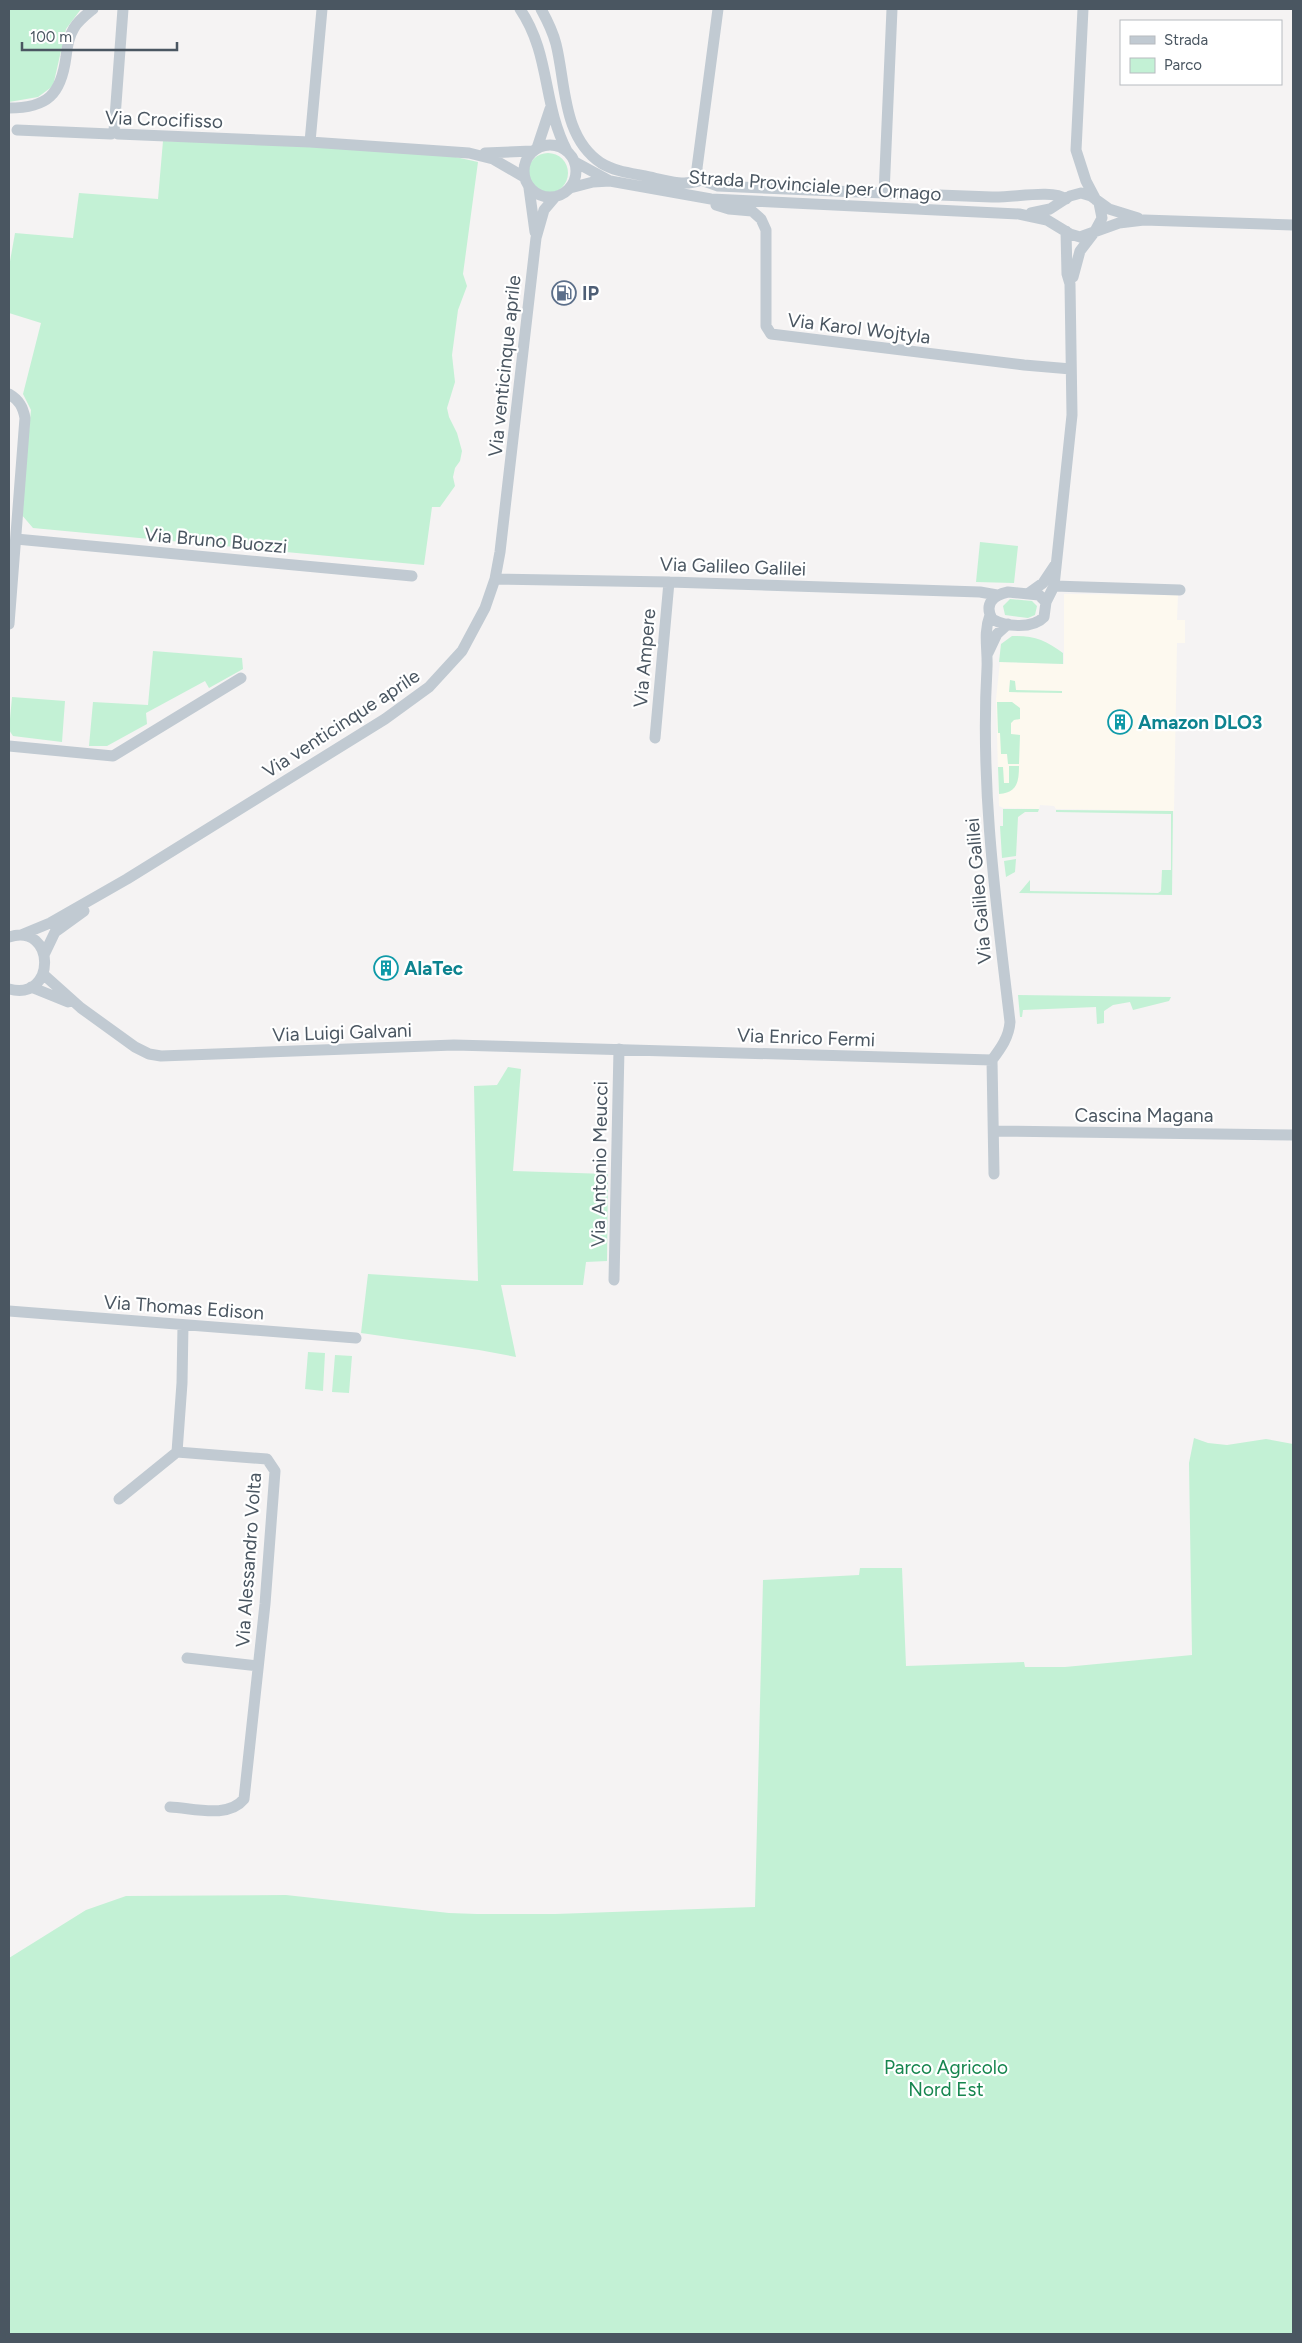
<svg xmlns="http://www.w3.org/2000/svg" width="1302" height="2343" viewBox="0 0 1302 2343" font-family="Figtree,sans-serif">
  <style>
    .commercial { fill: #fdf9ef }
    .green { fill: #c3f1d5 }
    .lines { fill: none; stroke-linecap: round; stroke-linejoin: round }
    .minor { stroke: #c1cad2; stroke-width: 11 }
    .labels { text-anchor: middle; stroke-width: 4.5; stroke-linejoin: round; paint-order: stroke }
    .street-label { font-size: 19px; fill: #4a5661; stroke: #fff }
    .service-label { font-size: 19px; font-weight: bold; fill: #4e5e75; stroke: #fff; text-anchor: start }
    .culture-label { font-size: 19px; font-weight: bold; fill: #0d838f; stroke: #fff; text-anchor: start }
    .park-label { font-size: 19px; fill: #17864f; stroke: #fff }
  </style>
  <rect width="100%" height="100%" fill="#f5f3f3"/>
  <path class="commercial" d="M1064 594 1178 595 1177 620H1185V643H1177L1174 811 1056 809 1054 806 1040 805 1039 809 1003 808 999 806 996 699 1000 662 1064 664Z"/>
  <path class="green" d="M9 9H81L66 29 53 86 38 97 9 102Z
    M163 141 273 144 451 156 478 162 463 274 467 286 458 310 452 355 455 382 447 408 449 417 457 433 462 451 460 461 455 468 453 477 455 486 440 507H432L424 565 33 528 21 514 31 410 23 394 41 323 9 313V267L15 233 73 238 79 193 158 199Z
    M528 173a20 20 0 1 1 40 0a20 20 0 1 1-40 0Z
    M980 542 1018 546 1014 583 976 582Z
    M1010 599 1032 601 1037 606 1035 615 1028 618 1005 615 1003 606Z
    M1012 636C1033 635 1046 640 1063 653V664L999 662 1001 644Z
    M153 651 242 658 243 669 209 688 205 681 146 713 147 724 107 746H89L93 702 148 705Z
    M1010 680 1015 681 1016 690 1062 691V693L1009 692Z
    M12 697 65 701 62 742 13 736 9 730Z
    M997 702H1012L1020 708V719L1014 720 1011 723V734L1020 735 1019 764H1008L1007 754H1001L1000 733H998Z
    M1009 766H1019C1019 782 1017 793 999 794L998 767H1003L1004 783H1009Z
    M1003 809H1039L1038 812H1025L1018 817 1016 856 1002 858 1000 826H1003Z
    M1056 810 1173 811 1172 895 1019 893 1030 880V891L1158 893 1161 891 1162 870H1171V814L1056 812Z
    M1016 859 1015 872 1006 877 1004 861Z
    M1018 995 1171 997 1169 1001 1133 1010 1130 1002 1113 1005 1104 1011V1023L1097 1024 1096 1007 1023 1010 1022 1017H1020Z
    M508 1067 521 1069 513 1171 608 1174 607 1261 586 1262 583 1285H501L516 1357 479 1350 361 1333 368 1274 478 1281 474 1086 497 1085Z
    M308 1352 325 1353 323 1391 305 1389Z
    M335 1355 352 1356 349 1393 332 1392Z
    M1194 1438 1208 1443 1227 1445 1266 1439 1293 1444V2334H9V1958L86 1910 126 1896 286 1895 449 1913 477 1914H555L755 1907 763 1580 859 1575 860 1568H902L906 1666 1024 1662 1025 1667H1065L1192 1655 1189 1463Z"/>
  <g class="lines">
    <path class="minor" d="M520 9C551 55 542 103 567 151
      M541 9C547 20 553 32 556 44 566 84 562 137 601 163 614 171 630 173 645 176 664 180 683 187 701 180
      M1083 9 1076 150 1086 181 1096 200
      M9 108C47 108 61 95 66 57 67 47 69 36 74 28 78 21 87 14 93 9
      M17 130 111 134 114 131 118 134 310 142 469 153 493 159 524 177
      M114 131 123 9
      M310 142 322 9
      M524 171a26 26 0 1 1 52 0a26 26 0 1 1-52 0Z
      M537 148 550 109
      M485 153 532 151
      M575 162 610 181 711 199 1019 214 1047 220 1070 234 1080 237 1119 223 1144 220 1293 225
      M701 180 718 186C809 190 901 194 992 197 1013 198 1052 189 1066 199
      M701 180 698 175 697 168 718 9
      M529 188 535 232
      M570 188 593 182 610 181
      M884 194 892 9
      M716 205 729 209 752 211 761 219 766 230V326L771 334 1024 365 1071 369
      M1031 213 1050 209 1070 196 1081 193 1091 196 1109 209 1138 218
      M1095 231 1102 218 1099 203
      M1073 277 1080 251 1093 234
      M9 394C19 400 23 407 25 418L9 624
      M16 539 412 576
      M495 579 669 582 980 592 997 595
      M1054 586 1180 590
      M1008 592 1039 595 1046 602 1044 617C1033 629 1006 627 992 619 984 604 993 595 1008 592Z
      M1029 593 1043 583 1055 565
      M1046 602 1054 586 1072 415 1070 284 1067 274 1066 231
      M990 615C983 633 988 650 987 668 980 786 996 904 1010 1022 1009 1037 1001 1048 992 1060
      M988 653 997 634 1008 624
      M655 738 669 582
      M9 746 113 756 241 678
      M21 935 50 923 127 879 385 719 429 687 462 651 485 608 495 579 500 552 536 238 544 210 555 197
      M9 937C56 922 57 1002 9 989
      M44 955 55 932 84 911
      M43 974 81 1008 135 1047 149 1054 161 1056 454 1045 992 1060
      M31 987 68 1002
      M992 1060 994 1174
      M994 1131 1293 1135
      M614 1280 619 1049
      M9 1311 356 1338
      M119 1499 177 1452 182 1383 183 1325
      M187 1658 258 1666
      M170 1807C193 1808 228 1819 244 1799L265 1604 275 1471 267 1459 177 1452"/>
  </g>
  <defs>
    <g id="fuel-ring" transform="scale(1.25)"><circle r="9.5" fill="#fff" stroke="#5c6f8a" stroke-width="1.5"/><path d="M-5.5-6h7V0h2V4h1.3V-2.5L3-4.5l.8-.8L6-3V5H2.5V1h-1V6h-7ZM-4.2-4.7v3.2H.2V-4.7Z" fill="#5c6f8a"/></g>
    <g id="building-ring" transform="scale(1.25)"><circle r="9.5" fill="#fff" stroke="#0f9aa8" stroke-width="1.5"/><path d="M-4-6H4V6H1V3H-1V6H-4ZM-2.5-4.3h1.7v1.8h-1.7ZM.8-4.3h1.7v1.8H.8ZM-2.5-1h1.7V.8h-1.7ZM.8-1h1.7V.8H.8Z" fill="#0f9aa8"/></g>
  </defs>
  <g fill-rule="evenodd">
    <use href="#fuel-ring" x="564" y="293"/>
    <use href="#building-ring" x="1120" y="722"/>
    <use href="#building-ring" x="386" y="968"/>
  </g>
  <g class="labels">
    <g class="street-label">
      <text transform="translate(164 119) rotate(2)" y="7">Via Crocifisso</text>
      <text transform="translate(815 185) rotate(4)" y="7">Strada Provinciale per Ornago</text>
      <text transform="translate(859 328) rotate(7)" y="7">Via Karol Wojtyla</text>
      <text transform="translate(504 366) rotate(-84)" y="7">Via venticinque aprile</text>
      <text transform="translate(216 540) rotate(5)" y="7">Via Bruno Buozzi</text>
      <text transform="translate(733 566) rotate(2)" y="7">Via Galileo Galilei</text>
      <text transform="translate(644 658) rotate(-85)" y="7">Via Ampere</text>
      <text transform="translate(341 723) rotate(-33)" y="7">Via venticinque aprile</text>
      <text transform="translate(978 891) rotate(-95)" y="7">Via Galileo Galilei</text>
      <text transform="translate(342 1032) rotate(-2)" y="7">Via Luigi Galvani</text>
      <text transform="translate(806 1037) rotate(2)" y="7">Via Enrico Fermi</text>
      <text x="1144" y="1122">Cascina Magana</text>
      <text transform="translate(599 1164) rotate(-89)" y="7">Via Antonio Meucci</text>
      <text transform="translate(184 1307) rotate(4)" y="7">Via Thomas Edison</text>
      <text transform="translate(248 1560) rotate(-86)" y="7">Via Alessandro Volta</text>
    </g>
    <g class="service-label">
      <text x="582" y="300">IP</text>
    </g>
    <g class="culture-label">
      <text x="1138" y="729">Amazon DLO3</text>
      <text x="404" y="975">AlaTec</text>
    </g>
    <g class="park-label">
      <text x="946" y="2074">Parco Agricolo<tspan x="946" dy="22">Nord Est</tspan></text>
    </g>
  </g>
  <rect width="1302" height="2343" fill="none" stroke="#4a5661" stroke-width="20"/>
  <rect x="1120" y="20" width="162" height="65" fill="#ffffff" stroke="#b7bbc0"/>
  <rect x="1130" y="36" width="25" height="8" fill="#c1cad2" stroke="#b7bbc0"/>
  <text x="1164" y="45" font-size="15" fill="#4a5661">Strada</text>
  <rect x="1130" y="58" width="25" height="15" fill="#c3f1d5" stroke="#b7bbc0"/>
  <text x="1164" y="70" font-size="15" fill="#4a5661">Parco</text>
  <path d="M22 42v8h155v-8" fill="none" stroke="#4a5661" stroke-width="2.5"/>
  <text x="30" y="42" font-size="15" fill="#4a5661" stroke="#ffffff" stroke-width="4" paint-order="stroke">100 m</text>
</svg>
